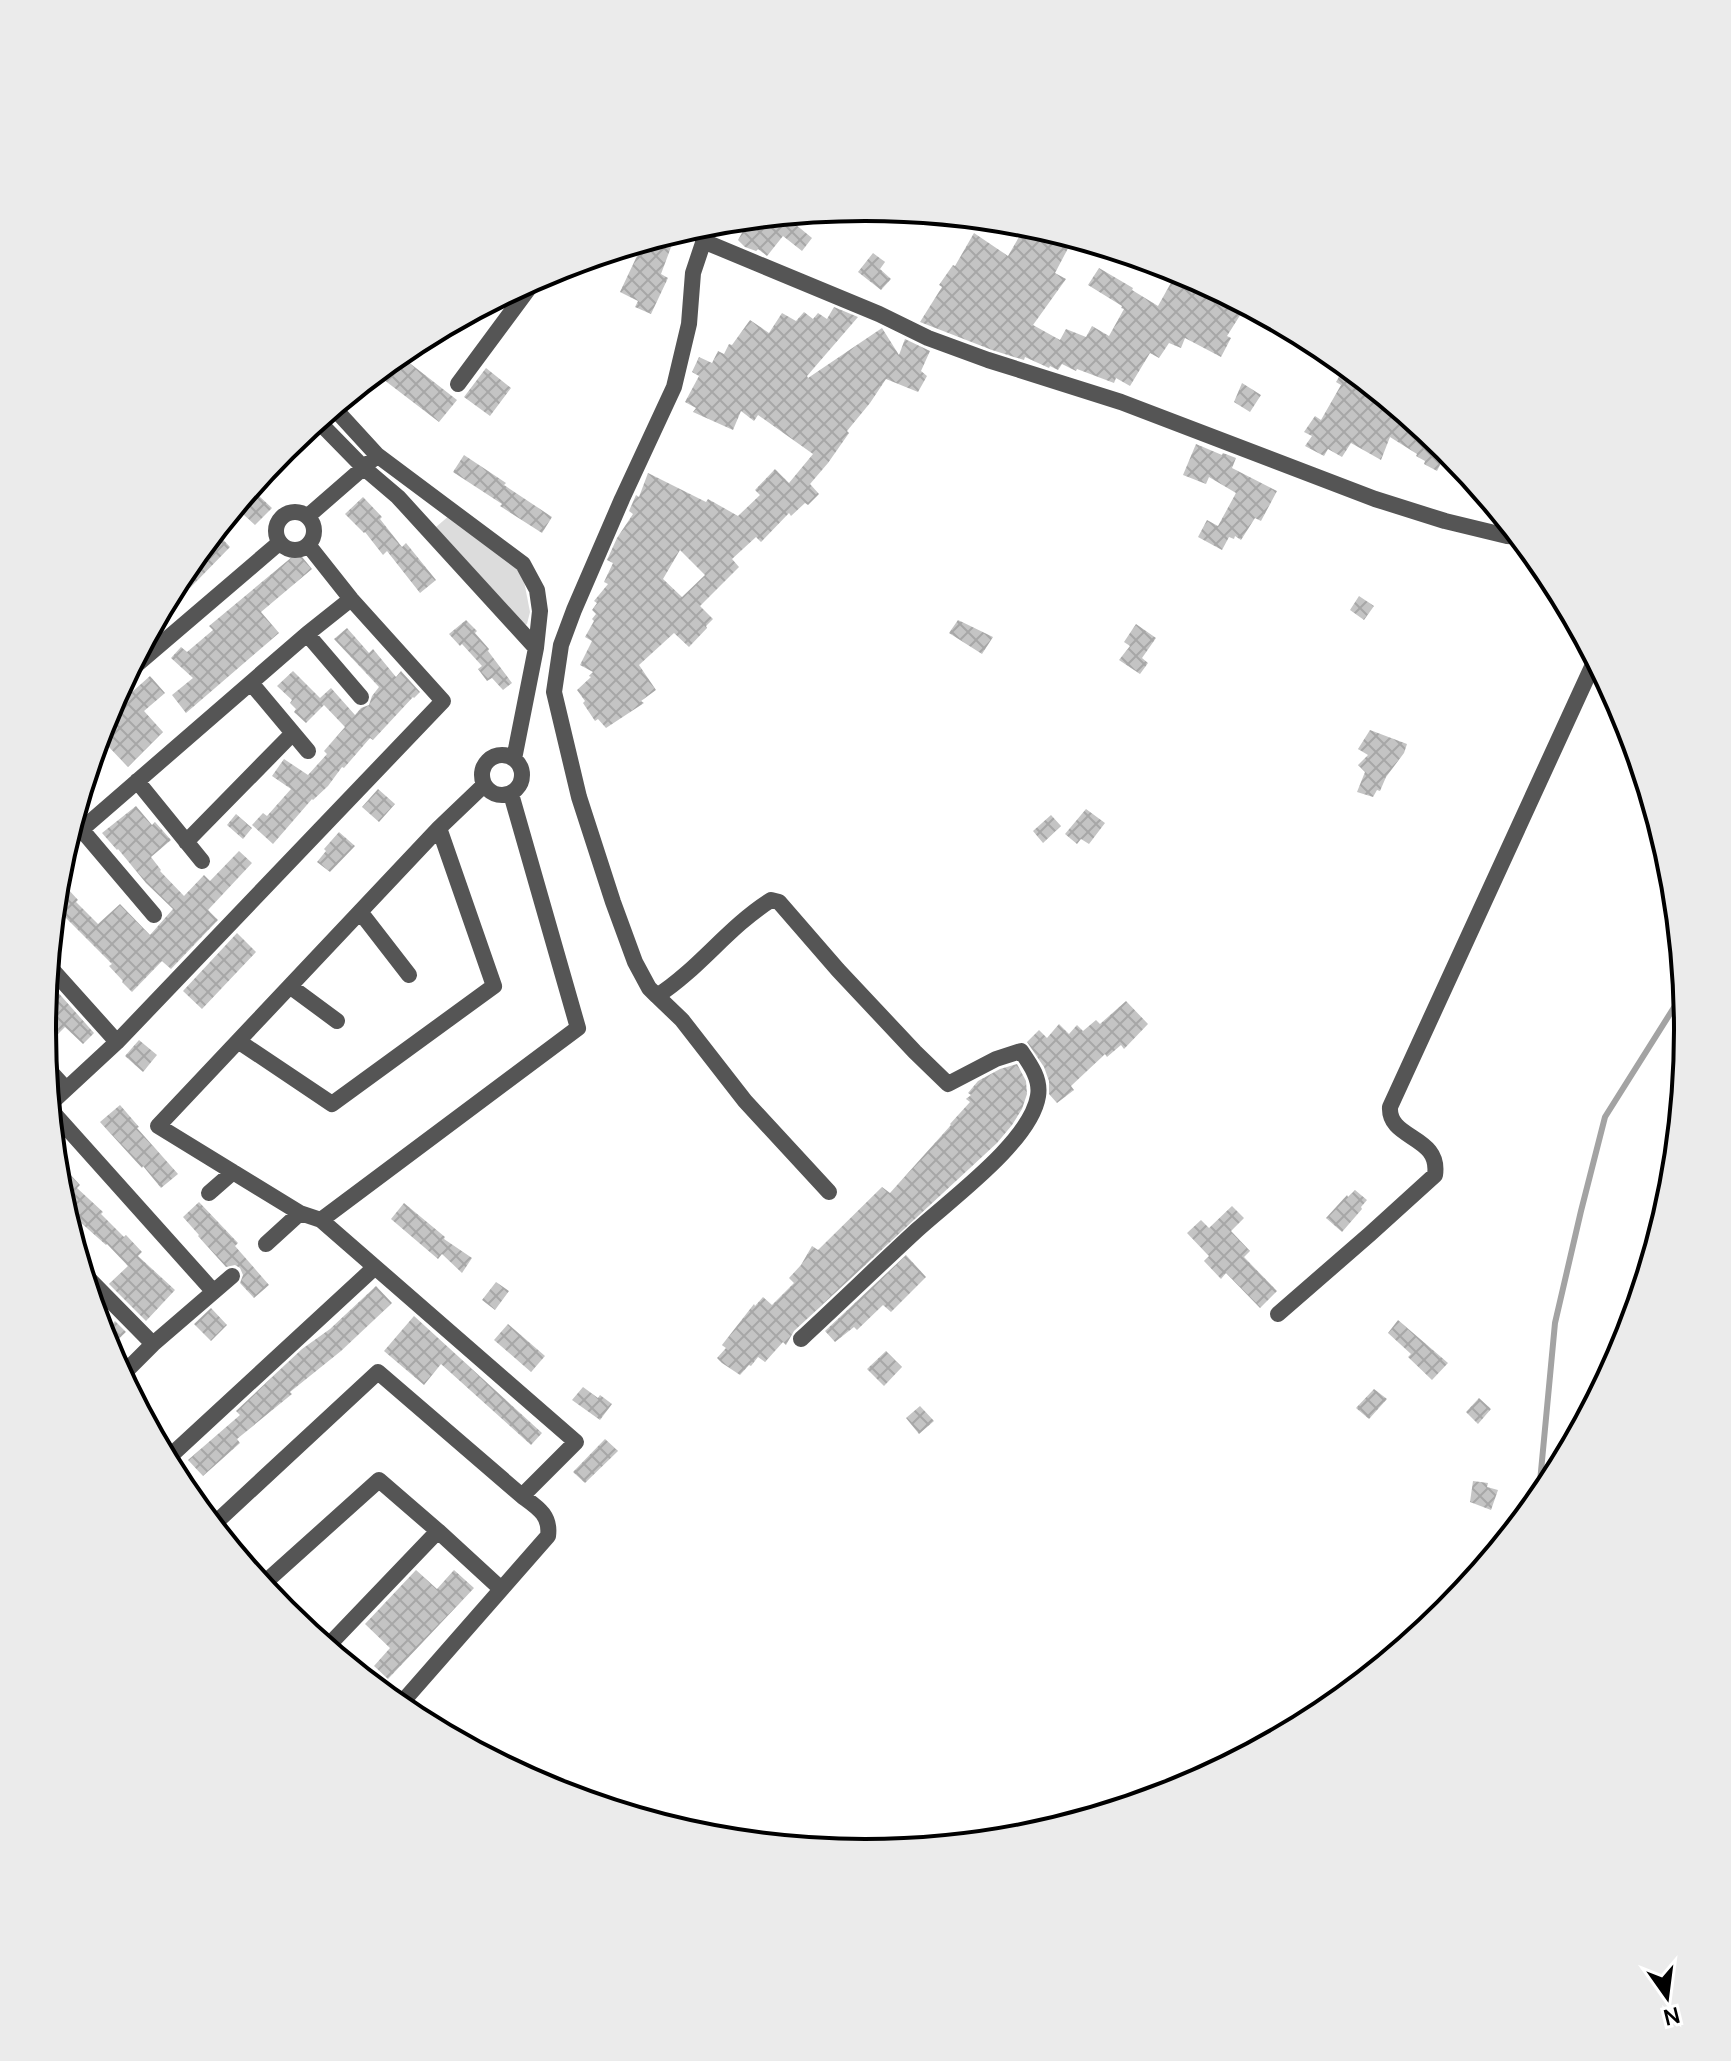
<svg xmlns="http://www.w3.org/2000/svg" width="1731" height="2061" viewBox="0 0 1731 2061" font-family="Manrope,sans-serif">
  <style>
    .green { fill: #dcdcdc }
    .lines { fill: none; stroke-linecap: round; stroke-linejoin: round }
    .stream { stroke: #a3a3a3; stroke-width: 6 }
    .building { fill: url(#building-cross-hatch); fill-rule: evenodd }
    .street { stroke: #555; stroke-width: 16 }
    .rim { fill: none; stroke: #000; stroke-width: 4 }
  </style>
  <defs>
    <pattern id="building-cross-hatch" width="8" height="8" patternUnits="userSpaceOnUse" patternTransform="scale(2)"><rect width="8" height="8" fill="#c4c4c4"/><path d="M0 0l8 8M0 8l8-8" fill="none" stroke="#a7a7a7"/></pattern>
  </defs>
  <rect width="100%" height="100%" fill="#fff"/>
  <path class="green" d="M450 515 516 565 524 581 530 612 527 624 522 627 517 625 436 527Z"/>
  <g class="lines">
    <path class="stream" d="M1538 1503 1555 1323 1581 1211 1605 1117 1685 990"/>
  </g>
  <path class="building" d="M803 213 795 224 812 238 802 251 783 236 767 256 758 249 756 251 745 247 738 240 743 231 739 227 745 219Z
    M1027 223 1045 231 1046 229 1074 237 1055 273 1066 279 1033 325 1060 340 1066 329 1086 337 1092 326 1109 336 1124 309 1121 308 1122 306 1088 285 1099 268 1133 288 1132 290 1158 306 1172 281 1191 291 1194 277 1222 292 1221 295 1244 309 1227 336 1231 338 1221 357 1185 338 1181 348 1169 343 1159 358 1150 353 1130 386 1116 378 1114 383 1077 369 1076 371 1062 364 1058 370 1050 366 1049 368 1025 357 1024 360 992 350 920 322 942 287 939 285 953 265 955 266 974 233 1008 256Z
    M677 231 661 274 668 278 651 314 635 307 638 301 620 292 644 241Z
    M873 253 885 262 880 269 891 279 881 290 858 272Z
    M834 307 858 317 807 376 808 378 882 328 899 355 905 339 930 351 921 371 927 376 918 392 886 379 870 403 847 431 849 433 828 463 810 484 819 494 808 505 805 503 791 516 789 513 761 542 756 537 732 559 739 567 700 606 713 619 706 626 707 628 689 647 674 633 639 665 656 690 641 701 644 703 606 728 598 719 595 721 583 703 585 701 577 690 591 677 589 676 593 672 580 665 592 641 585 637 594 621 592 619 596 614 592 610 597 603 594 601 608 584 604 582 613 563 607 560 617 538 633 514 629 511 636 495 639 497 648 473 706 502 708 499 738 516 760 495 755 490 775 469 789 483 813 454 758 415 754 421 741 411 733 430 693 412 696 408 685 402 699 376 692 372 699 357 712 363 718 351 724 354 729 344 732 345 750 320 769 333 782 313 796 321 804 312 813 319 818 313 827 319ZM680 550 705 575 682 597 663 579Z
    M398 354 457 400 439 422 375 373Z
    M486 368 511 388 490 416 464 397Z
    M1344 368H1350L1414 420 1410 426 1448 449 1437 471 1424 464 1425 461 1416 456 1417 454 1390 437 1381 460 1351 443 1342 457 1328 449 1324 456 1305 446 1312 436 1304 432 1315 416 1321 420 1341 385 1336 382Z
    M1242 383 1261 395 1250 412 1234 402Z
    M1196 444 1222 455 1223 453 1236 458 1232 468 1277 491 1261 521 1255 518 1241 540 1235 536 1234 539 1229 537 1222 550 1198 537 1207 520 1218 526 1236 493 1209 477 1206 484 1183 475Z
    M464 455 506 483 504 485 552 517 542 533 500 506 502 504 453 472Z
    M258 495 272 508 255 525 242 513Z
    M363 497 382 517 380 519 402 547 406 543 436 580 420 593 387 551 383 555 365 532 364 533 345 514Z
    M216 532 230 547 190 588 179 577 207 541Z
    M298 552 312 569 261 612 279 633 186 713 172 695 193 678 171 658 181 647 187 652 213 630 209 626Z
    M1359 596 1374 606 1364 620 1350 610Z
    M466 620 477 631 475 633 489 649 488 651 512 683 503 690 492 678 487 681 478 669 482 666 462 644 460 646 449 634Z
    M958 620 993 637 982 654 949 633Z
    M1136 624 1156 638 1142 658 1148 663 1140 674 1119 660 1130 646 1124 642Z
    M347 628 369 653 373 649 396 677 401 671 420 692 414 698 413 697 373 740 370 738 344 768 342 767 328 786 313 800 312 799 273 844 252 825 263 813 267 816 291 789 272 776 284 759 308 775 327 754 324 751 345 727 324 705 306 723 294 712 296 709 290 703 292 700 277 686 293 671 320 698 331 688 355 715 361 708 369 705 372 696 379 687 334 639Z
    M150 676 165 693 144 711 163 732 128 767 108 746 91 762 104 717Z
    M1370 730 1407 744 1404 753 1386 777 1380 791 1377 790 1373 797 1357 792 1365 772 1358 765 1368 755 1358 749Z
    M378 789 395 804 379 822 362 807Z
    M136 806 152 825 155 822 171 840 151 857 161 870 160 871 184 896 204 875 210 881 239 851 252 863 208 910 218 920 171 969 162 961 132 992 122 982 123 981 109 966 112 964 54 906 55 898 67 888 78 900 76 902 98 924 120 904 150 935 173 909 146 883 118 849 117 850 102 833Z
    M1086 809 1105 823 1089 844 1081 839 1077 844 1065 834Z
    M236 814 252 828 243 839 227 825Z
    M1051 815 1061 826 1043 843 1033 831Z
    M339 832 355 846 330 872 317 862 326 851 324 849Z
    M237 933 256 952 202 1009 183 991Z
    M47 980 94 1033 83 1044 65 1027 44 1048 42 1030Z
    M1126 1001 1148 1024 1124 1049 1121 1045 1107 1057 1105 1054 1071 1086 1074 1090 1057 1103 1049 1094V1081L1044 1067 1027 1042 1039 1030 1047 1038 1059 1024 1069 1034 1077 1025 1083 1031 1096 1020 1100 1024Z
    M139 1040 157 1055 143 1072 125 1056Z
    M1017 1064 1026 1081 1027 1094 1022 1109 1012 1125 997 1143 794 1331 786 1345 783 1342 765 1362 758 1357 751 1366 749 1365 740 1375 722 1363 717 1358 726 1348 722 1345 754 1304 755 1306 763 1297 772 1305 794 1283 789 1278 801 1265 812 1246 818 1250 882 1187 890 1193 951 1125 950 1124 970 1102 966 1099 971 1095 968 1093 978 1081 1000 1069Z
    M120 1105 139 1127 137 1128 178 1174 161 1188 143 1166 142 1168 100 1122Z
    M55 1158 80 1185 77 1188 103 1212 101 1214 124 1237 126 1235 142 1252 138 1256 175 1290 146 1321 109 1284 128 1266 107 1244 106 1245 62 1206 58 1191Z
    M1355 1190 1367 1200 1361 1207 1362 1209 1342 1232 1326 1218 1347 1195 1348 1197Z
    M199 1202 238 1243 235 1246 269 1285 254 1298 240 1283 243 1275 240 1268 235 1265 226 1267 198 1236 199 1235 183 1217Z
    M404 1203 445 1237 444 1239 472 1258 462 1273 442 1254 438 1259 391 1219Z
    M1232 1206 1244 1218 1231 1231 1250 1251 1244 1257 1277 1291 1260 1308 1226 1273 1221 1279 1204 1261 1209 1256 1187 1233 1201 1220 1209 1228Z
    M906 1255 926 1277 891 1312 883 1305 857 1330 854 1327 835 1342 825 1331Z
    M496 1282 509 1291 495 1310 482 1300Z
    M376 1286 392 1303 341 1351 290 1392 292 1394 237 1439 240 1443 203 1476 188 1460 240 1415 236 1411 302 1349 330 1329Z
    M211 1308 227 1325 211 1341 194 1324Z
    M414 1316 542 1433 531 1445 441 1364 424 1385 384 1351Z
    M1398 1320 1448 1363 1432 1380 1408 1357 1411 1354 1388 1333Z
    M115 1321 126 1332 107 1350 101 1335Z
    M508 1324 545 1356 531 1372 494 1340Z
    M886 1351 902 1367 884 1386 867 1369Z
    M583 1387 598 1398 600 1395 612 1404 600 1420 572 1400Z
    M1374 1389 1387 1399 1369 1419 1356 1408Z
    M1479 1398 1491 1409 1478 1424 1466 1412Z
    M920 1406 934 1421 919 1434 906 1418Z
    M605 1439 618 1451 585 1483 573 1472Z
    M1473 1481 1488 1483 1487 1487 1498 1490 1491 1510 1470 1502Z
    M416 1570 437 1589 454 1570 474 1588 388 1679 374 1666 390 1648 365 1624Z"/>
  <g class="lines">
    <path class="street" d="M710 222 693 273 689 324 674 387 622 499 574 610 561 645 554 692 579 797 613 902 635 962 649 988 657 996C699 969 728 927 771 900L779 902 838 970 915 1052 948 1084 996 1059 1021 1051C1030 1064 1041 1079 1038 1096 1031 1141 951 1199 917 1230 878 1266 840 1303 801 1339
      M703 241 879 314 928 338 988 360 1121 402 1375 499 1445 521 1507 536 1521 537
      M458 384 538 276
      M333 407 377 455 523 564 537 590 540 611 536 648 514 759
      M317 420 364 468 398 497 536 648
      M276 531a19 19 0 1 1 38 0a19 19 0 1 1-38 0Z
      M308 516 370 462
      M307 634 361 697
      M127 673 279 543
      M251 683 308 751
      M482 775a20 20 0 1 1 40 0a20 20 0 1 1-40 0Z
      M137 781 202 861
      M484 785 439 828 158 1126 300 1213 321 1220 576 1442 522 1496
      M81 829 154 915
      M186 842 293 733
      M66 843 307 634 351 599
      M361 913 409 975
      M48 965 117 1042
      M291 987 337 1021
      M657 996 682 1020 745 1101 829 1192
      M238 1041 332 1104 494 986 439 828
      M46 1067 66 1089
      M49 1105 117 1042 443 701 351 599 309 546
      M50 1109 213 1291
      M209 1193 233 1172
      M321 1220 578 1028 511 794
      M266 1244 300 1213
      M83 1273 153 1344
      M1278 1314 1370 1234 1435 1175C1441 1135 1388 1140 1390 1107L1596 658
      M121 1376 153 1344 232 1276
      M166 1460 375 1267
      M212 1526 378 1372 522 1496C537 1507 551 1515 548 1536L398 1707
      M261 1586 379 1480 438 1531 500 1588
      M326 1648 438 1531"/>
  </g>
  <path d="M0 0H1731V2061H0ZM56 1030a809 809 0 1 1 1618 0a809 809 0 1 1-1618 0Z" fill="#ebebeb" fill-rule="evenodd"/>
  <path class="rim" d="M56 1030a809 809 0 1 1 1618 0a809 809 0 1 1-1618 0Z"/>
  <g transform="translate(1667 1997) rotate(166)" stroke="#ffffff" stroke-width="6" paint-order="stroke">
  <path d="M0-6L14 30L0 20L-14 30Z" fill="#000000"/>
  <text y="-12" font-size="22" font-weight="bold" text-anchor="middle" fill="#000000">N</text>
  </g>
</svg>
